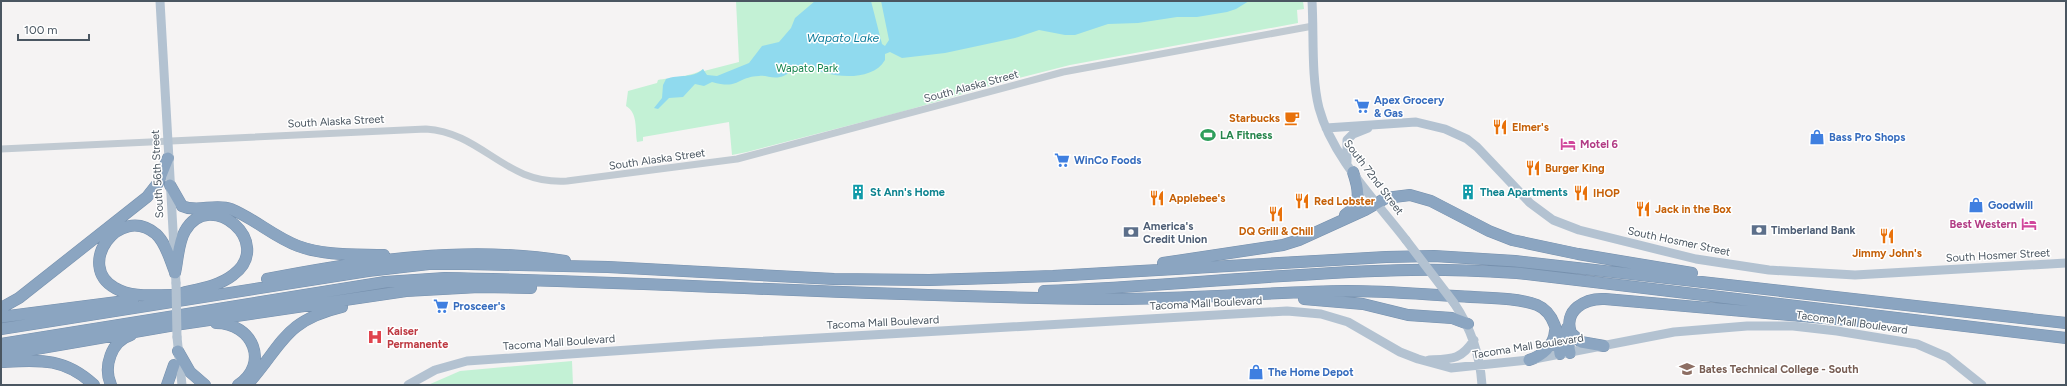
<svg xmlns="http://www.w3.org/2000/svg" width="2067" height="386" viewBox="0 0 2067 386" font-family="Figtree,sans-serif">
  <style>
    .green { fill: #c3f1d5 }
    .water { fill: #90daee }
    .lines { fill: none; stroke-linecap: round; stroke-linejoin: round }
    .highway-casing { stroke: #7690ad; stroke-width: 12 }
    .minor { stroke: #c1cad2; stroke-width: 7 }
    .major { stroke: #b3c2d1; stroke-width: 9 }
    .highway { stroke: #8ba5c1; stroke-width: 11 }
    .major-bridge { stroke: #b3c2d1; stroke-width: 9 }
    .labels { text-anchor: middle; stroke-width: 3; stroke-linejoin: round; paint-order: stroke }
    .park-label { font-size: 11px; fill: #17864f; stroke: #fff }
    .street-label { font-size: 11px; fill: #4a5661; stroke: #fff }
    .shop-label { font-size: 11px; font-weight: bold; fill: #366cbe; stroke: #fff; text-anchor: start }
    .food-label { font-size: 11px; font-weight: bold; fill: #c56008; stroke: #fff; text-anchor: start }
    .leisure-label { font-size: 11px; font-weight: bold; fill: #27864d; stroke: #fff; text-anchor: start }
    .hotel-label { font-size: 11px; font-weight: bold; fill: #b23c85; stroke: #fff; text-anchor: start }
    .culture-label { font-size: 11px; font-weight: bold; fill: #0d838f; stroke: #fff; text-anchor: start }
    .service-label { font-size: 11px; font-weight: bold; fill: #4e5e75; stroke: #fff; text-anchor: start }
    .health-label { font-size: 11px; font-weight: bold; fill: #be3a42; stroke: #fff; text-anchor: start }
    .education-label { font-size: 11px; font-weight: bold; fill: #785e54; stroke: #fff; text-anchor: start }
    .water-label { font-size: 12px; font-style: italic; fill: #0c7c9b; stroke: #fff }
  </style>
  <rect width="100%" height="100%" fill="#f5f3f3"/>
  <path class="green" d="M736 1H1303L1304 9 1297 10 1298 23 1070 65 1011 80 901 112 747 152 732 155 729 122 643 137V141L637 142C635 129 638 113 626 106L628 91 657 83 658 80C669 78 695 76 703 69L704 71 739 62Z
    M572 361 573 385H428L460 371Z"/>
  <path class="water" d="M815 1H871L882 44 885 46 889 40 881 1H1249L1236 9 1227 12 1197 17H1177L1138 23 1108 24 1075 35H1065L1039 30 1015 38 945 53 902 58 890 52 885 54V60C874 79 843 78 826 73 817 71 808 66 799 68 792 70 786 76 780 77 772 79 766 75 759 76 736 77 740 90 712 82L704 86 695 84 683 97 669 98 658 109 654 108 662 98 663 85 666 79C679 74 693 79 703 69L707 75 717 76 749 63 762 46 779 42 791 28 795 18Z"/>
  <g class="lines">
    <g class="highway-casing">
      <path id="highway" d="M170 185 182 206C197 213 215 203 231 209 255 219 274 237 298 246 325 256 356 254 384 255
        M1345 215C1362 203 1359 190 1353 172
        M1163 263 1283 245 1299 240 1365 210 1386 198 1410 195 1431 201 1489 231 1512 240 1578 254 1692 273
        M175 273C178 260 178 243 185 231 210 187 276 243 233 275 219 286 199 289 182 293
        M267 279C364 260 467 245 565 261
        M1044 291C1166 287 1289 272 1411 270 1447 269 1482 271 1517 273L2066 338
        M172 295C153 295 132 298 115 288 75 266 119 203 156 234 166 243 170 260 175 272
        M1304 299 1363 304 1408 315 1452 318 1468 324
        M1 308 19 298 147 197 158 183 168 158
        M1 317 133 300
        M216 323C253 323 270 364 238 385
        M1567 328V339L1570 353
        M1 329 368 271 429 264H467L608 267 834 279 929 280 1053 276 1386 257 1434 256 1515 261 2066 323
        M1 344 385 282 445 278C663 282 880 297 1098 299 1181 300 1264 292 1347 291 1383 291 1420 294 1456 296 1479 298 1517 297 1537 305 1556 313 1558 336 1560 354
        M1604 346 1581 342 1571 333C1563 310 1585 298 1605 299L1870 322
        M178 351 190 372 205 385
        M1 355 175 325 406 291 479 287 531 288
        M1529 360C1542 356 1554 346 1555 331
        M1 362C39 360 64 357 94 385
        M111 385C103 367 111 341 131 335
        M167 385 174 365
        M247 385C283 345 283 321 342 307"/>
    </g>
    <path class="minor" d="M1 149 426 129C484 133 504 185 567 181L737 159 1063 72 1313 26"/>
    <path class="major" d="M160 1 176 283
      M1312 1C1314 34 1311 77 1319 108 1332 157 1376 201 1406 240
      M1326 128 1416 122 1445 129 1467 139 1477 147 1530 203 1553 220 1579 230 1696 259 1769 270 1855 275 2066 263
      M1347 162V140L1353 134 1368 128
      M1454 303C1471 328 1480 354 1482 385
      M177 337 182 385
      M1429 360C1452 359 1461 360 1474 340
      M408 385 435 370 467 361 715 344 1287 311 1321 314 1348 322 1400 352 1418 359 1451 368 1529 360 1674 332 1747 326H1793L1837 331 1917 344 1947 357 1982 385"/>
    <use href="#highway" class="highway"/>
    <path class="major-bridge" d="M1406 240 1454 303
      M176 283 177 337"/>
  </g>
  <defs>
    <g id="supermarket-bare" transform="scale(1.2)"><path d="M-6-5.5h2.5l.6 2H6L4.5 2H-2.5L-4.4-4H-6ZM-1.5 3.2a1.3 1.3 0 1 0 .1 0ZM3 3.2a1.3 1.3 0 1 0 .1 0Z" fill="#3f7fe0" stroke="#fff" stroke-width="2.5" paint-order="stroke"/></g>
    <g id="cafe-bare" transform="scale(1.2)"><path d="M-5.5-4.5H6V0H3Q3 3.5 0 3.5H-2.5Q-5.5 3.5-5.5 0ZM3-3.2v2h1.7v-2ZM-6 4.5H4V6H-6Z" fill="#e8710a" stroke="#fff" stroke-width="2.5" paint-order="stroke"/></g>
    <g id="restaurant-bare" transform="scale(1.2)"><path d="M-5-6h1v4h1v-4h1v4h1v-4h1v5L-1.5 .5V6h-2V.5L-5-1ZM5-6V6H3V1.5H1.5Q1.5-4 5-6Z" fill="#e8710a" stroke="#fff" stroke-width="2.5" paint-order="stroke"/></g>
    <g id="stadium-bare" transform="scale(1.2)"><path d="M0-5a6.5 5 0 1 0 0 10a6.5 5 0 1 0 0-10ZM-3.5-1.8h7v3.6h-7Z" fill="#2e9e5b" stroke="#fff" stroke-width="2.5" paint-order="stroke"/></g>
    <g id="shop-bare" transform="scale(1.2)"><path d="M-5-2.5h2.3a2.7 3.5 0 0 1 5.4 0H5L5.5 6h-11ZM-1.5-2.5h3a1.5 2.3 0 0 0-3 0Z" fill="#3f7fe0" stroke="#fff" stroke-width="2.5" paint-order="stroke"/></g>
    <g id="hotel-bare" transform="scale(1.2)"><path d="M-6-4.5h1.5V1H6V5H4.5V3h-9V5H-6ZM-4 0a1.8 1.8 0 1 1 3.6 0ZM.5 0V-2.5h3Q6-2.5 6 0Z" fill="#d1479c" stroke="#fff" stroke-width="2.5" paint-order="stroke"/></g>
    <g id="building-bare" transform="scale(1.2)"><path d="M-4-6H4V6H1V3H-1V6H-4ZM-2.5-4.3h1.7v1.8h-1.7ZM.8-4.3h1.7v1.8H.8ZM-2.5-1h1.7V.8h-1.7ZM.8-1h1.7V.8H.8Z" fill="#0f9aa8" stroke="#fff" stroke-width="2.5" paint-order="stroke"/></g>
    <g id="bank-bare" transform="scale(1.2)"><path d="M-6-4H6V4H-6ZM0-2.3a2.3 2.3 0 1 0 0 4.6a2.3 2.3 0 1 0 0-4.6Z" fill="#5c6f8a" stroke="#fff" stroke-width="2.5" paint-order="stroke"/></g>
    <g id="hospital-bare" transform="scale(1.2)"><path d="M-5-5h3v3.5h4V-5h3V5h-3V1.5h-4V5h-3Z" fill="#e0444e" stroke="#fff" stroke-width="2.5" paint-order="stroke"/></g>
    <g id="university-bare" transform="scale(1.2)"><path d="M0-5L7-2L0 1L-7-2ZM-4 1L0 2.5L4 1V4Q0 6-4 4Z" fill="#8d6e63" stroke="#fff" stroke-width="2.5" paint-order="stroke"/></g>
  </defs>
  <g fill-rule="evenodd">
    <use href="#supermarket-bare" x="1362" y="106"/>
    <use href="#cafe-bare" x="1292" y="118"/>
    <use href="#restaurant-bare" x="1500" y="127"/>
    <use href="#stadium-bare" x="1208" y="135"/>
    <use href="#shop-bare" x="1817" y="137"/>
    <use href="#hotel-bare" x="1568" y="144"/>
    <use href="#supermarket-bare" x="1062" y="160"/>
    <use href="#restaurant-bare" x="1533" y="168"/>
    <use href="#building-bare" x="858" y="192"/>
    <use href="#building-bare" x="1468" y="192"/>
    <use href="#restaurant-bare" x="1581" y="193"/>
    <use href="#restaurant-bare" x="1157" y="198"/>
    <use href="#restaurant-bare" x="1302" y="201"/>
    <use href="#shop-bare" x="1976" y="205"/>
    <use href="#restaurant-bare" x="1643" y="209"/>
    <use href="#restaurant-bare" x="1276" y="214"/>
    <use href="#hotel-bare" x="2029" y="224"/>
    <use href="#bank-bare" x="1759" y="230"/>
    <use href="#bank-bare" x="1131" y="232"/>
    <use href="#restaurant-bare" x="1887" y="236"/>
    <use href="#supermarket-bare" x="441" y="306"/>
    <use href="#hospital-bare" x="375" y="337"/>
    <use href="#university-bare" x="1687" y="369"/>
    <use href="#shop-bare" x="1256" y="372"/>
  </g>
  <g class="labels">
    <g class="park-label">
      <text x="807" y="72">Wapato Park</text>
    </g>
    <g class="street-label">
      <text transform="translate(971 86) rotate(-15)" y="4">South Alaska Street</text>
      <text transform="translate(336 121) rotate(-3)" y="4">South Alaska Street</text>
      <text transform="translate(657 159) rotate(-8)" y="4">South Alaska Street</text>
      <text transform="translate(157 174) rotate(-93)" y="4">South 56th Street</text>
      <text transform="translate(1374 177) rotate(53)" y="4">South 72nd Street</text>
      <text transform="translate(1679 241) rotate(12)" y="4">South Hosmer Street</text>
      <text transform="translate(1998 255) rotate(-3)" y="4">South Hosmer Street</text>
      <text transform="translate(1206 303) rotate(-3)" y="4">Tacoma Mall Boulevard</text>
      <text transform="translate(883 322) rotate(-3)" y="4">Tacoma Mall Boulevard</text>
      <text transform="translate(1852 322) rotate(8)" y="4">Tacoma Mall Boulevard</text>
      <text transform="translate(559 342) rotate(-4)" y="4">Tacoma Mall Boulevard</text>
      <text transform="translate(1528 346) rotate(-9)" y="4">Tacoma Mall Boulevard</text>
    </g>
    <g class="shop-label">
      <text x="1374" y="104">Apex Grocery<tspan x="1374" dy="13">&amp; Gas</tspan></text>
      <text x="1829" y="141">Bass Pro Shops</text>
      <text x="1074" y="164">WinCo Foods</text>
      <text x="1988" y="209">Goodwill</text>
      <text x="453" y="310">Prosceer's</text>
      <text x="1268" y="376">The Home Depot</text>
    </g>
    <g class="food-label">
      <text x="1280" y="122" text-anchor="end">Starbucks</text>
      <text x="1512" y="131">Elmer's</text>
      <text x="1545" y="172">Burger King</text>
      <text x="1593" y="197">IHOP</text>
      <text x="1169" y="202">Applebee's</text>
      <text x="1314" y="205">Red Lobster</text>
      <text x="1655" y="213">Jack in the Box</text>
      <text x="1276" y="235" text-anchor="middle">DQ Grill &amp; Chill</text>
      <text x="1887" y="257" text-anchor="middle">Jimmy John's</text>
    </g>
    <g class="leisure-label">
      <text x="1220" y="139">LA Fitness</text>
    </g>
    <g class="hotel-label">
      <text x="1580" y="148">Motel 6</text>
      <text x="2017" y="228" text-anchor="end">Best Western</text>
    </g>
    <g class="culture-label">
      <text x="870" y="196">St Ann's Home</text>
      <text x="1480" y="196">Thea Apartments</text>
    </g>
    <g class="service-label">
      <text x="1143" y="230">America's<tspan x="1143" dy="13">Credit Union</tspan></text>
      <text x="1771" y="234">Timberland Bank</text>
    </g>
    <g class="health-label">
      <text x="387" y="335">Kaiser<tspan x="387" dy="13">Permanente</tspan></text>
    </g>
    <g class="education-label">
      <text x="1699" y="373">Bates Technical College - South</text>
    </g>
    <g class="water-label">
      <text x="843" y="42">Wapato Lake</text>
    </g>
  </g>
  <rect width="2067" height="386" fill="none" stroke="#4a5661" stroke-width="4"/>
  <path d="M18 34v6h71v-6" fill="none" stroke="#4a5661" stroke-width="2"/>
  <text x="24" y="34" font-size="12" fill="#4a5661" stroke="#ffffff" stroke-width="3" paint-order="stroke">100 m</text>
</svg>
